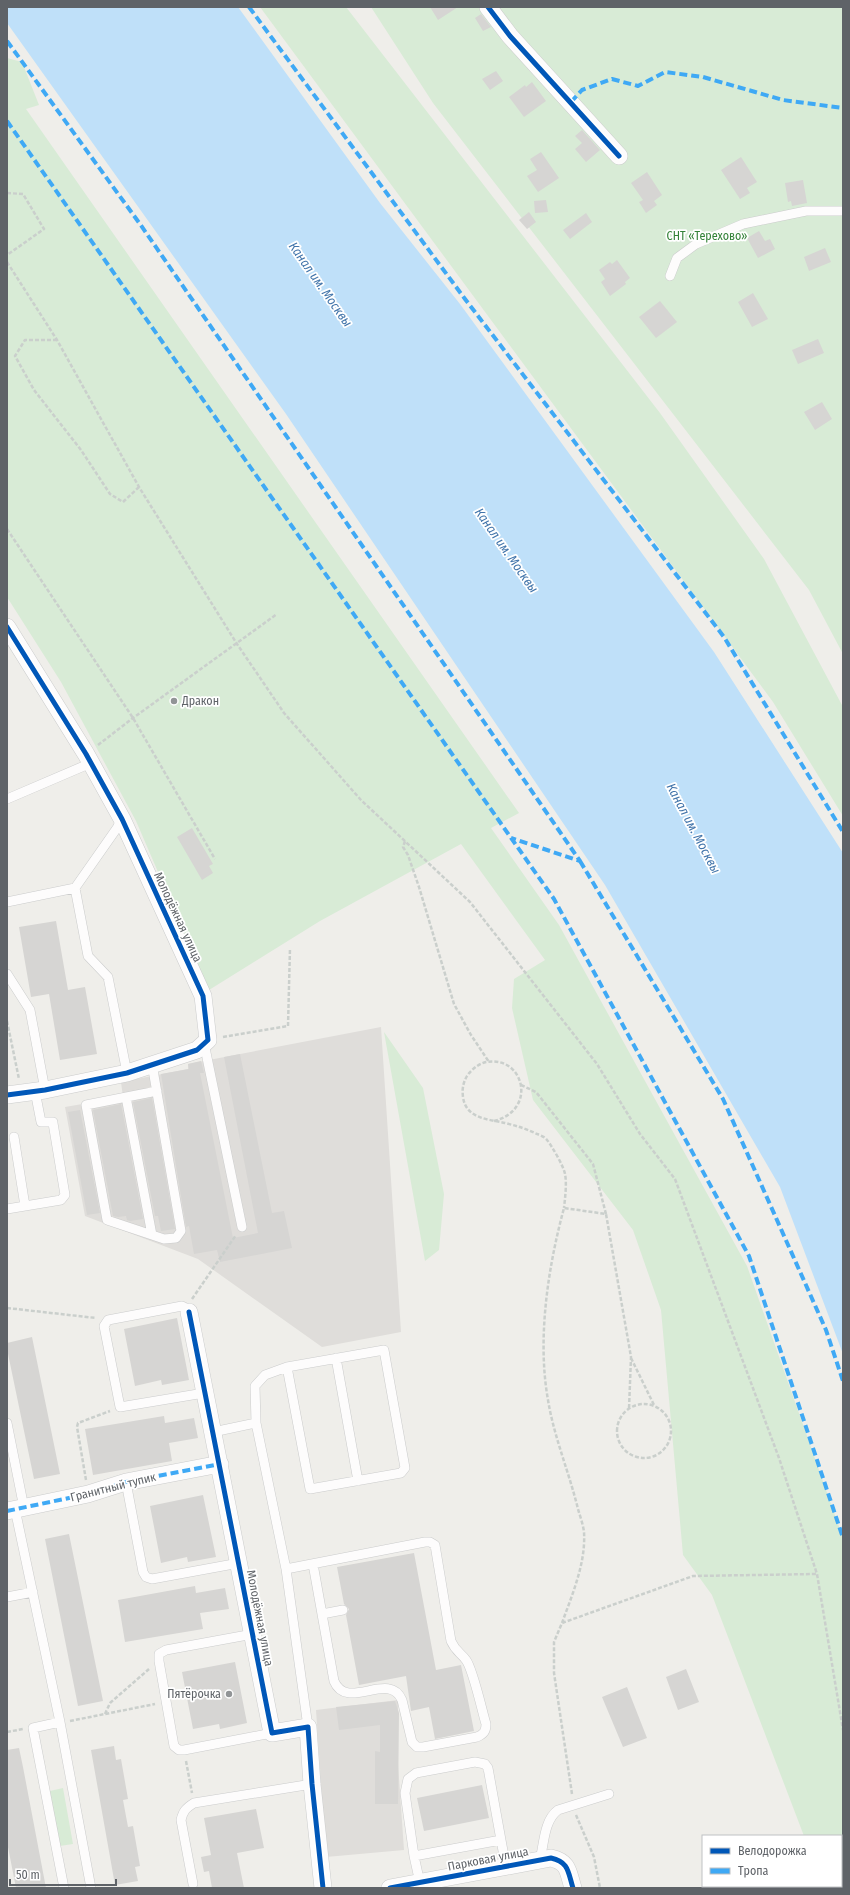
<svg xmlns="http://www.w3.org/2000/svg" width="850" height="1895" viewBox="0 0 850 1895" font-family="'Fira Sans Condensed',sans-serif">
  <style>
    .industrial { fill: #dfddda }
    .green { fill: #d8ebd6 }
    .water { fill: #bfe0f9 }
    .building { fill: #d6d5d3 }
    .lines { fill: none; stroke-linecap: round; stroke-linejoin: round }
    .lane-casing { stroke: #cbcccc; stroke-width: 10 }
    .street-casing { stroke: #cbcccc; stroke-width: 18 }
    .path { stroke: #cacfcc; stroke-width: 2.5; stroke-dasharray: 4 2; stroke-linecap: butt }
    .lane { stroke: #fdfcfc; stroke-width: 9 }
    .street { stroke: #fdfcfc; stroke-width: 17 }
    .quiet { stroke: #3fa9f5; stroke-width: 4; stroke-dasharray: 8 4; stroke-linecap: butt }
    .cycleway-casing { stroke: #fff; stroke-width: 8 }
    .cycleway { stroke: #0057b8; stroke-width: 5 }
    .poi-dot { fill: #919496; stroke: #fff; stroke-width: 1.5 }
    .labels { text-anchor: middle; stroke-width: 3.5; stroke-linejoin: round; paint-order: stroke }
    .park-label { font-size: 12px; fill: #348238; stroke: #fff }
    .poi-label { font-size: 12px; fill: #5f6368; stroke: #fff; text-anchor: start }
    .street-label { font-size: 12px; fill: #5f6368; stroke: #fff }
    .water-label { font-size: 13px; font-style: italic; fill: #4174aa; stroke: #fff }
  </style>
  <rect width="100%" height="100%" fill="#efeeea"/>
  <path class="industrial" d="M381 1027 401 1332 322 1347 198 1259 85 1216 65 1107 123 1097 121 1082 188 1069V1064Z
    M398 1700V1764L404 1850 326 1857 316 1710Z"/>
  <path class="green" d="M260 7H346L660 413 764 559 843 707V816L773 702Z
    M371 7H843V654L809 590 433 103Z
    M7 58 22 62 39 105 26 109 519 813 491 828 559 925 747 1266 843 1538V1888H818V1886H841V1836H804L712 1595 683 1555 661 1310 633 1230 533 1100 512 1008 514 979 545 960 461 844 320 921 209 990 136 821 61 682 7 597Z
    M384 1032 423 1088 444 1194 439 1250 425 1261Z
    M63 1788 73 1844 60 1846 50 1791Z"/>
  <path class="water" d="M7 7H238L380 203 460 304 714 652 843 853V1354L780 1187 605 885 286 414 7 23Z"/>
  <path class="building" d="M430 7H458L438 20Z
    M481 14 491 27 483 31 475 18Z
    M496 71 503 81 490 90 482 79Z
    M532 82 546 101 524 117 509 97 525 85 526 87Z
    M582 130 600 150 586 162 575 149 582 143 575 136Z
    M541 152 559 178 538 192 527 176 537 170 530 159Z
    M741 157 757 182 747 188 750 193 740 199 721 170Z
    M647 172 662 195 654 201 657 205 646 213 639 202 643 200 631 183Z
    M803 180 807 203 792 206 791 201 788 202 785 183Z
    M546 200 548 212 535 213 534 201Z
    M529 212 536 222 527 229 519 220Z
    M586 213 592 222 570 239 563 230Z
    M759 231 765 241 770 239 775 249 758 258 747 238Z
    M825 248 831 262 809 271 804 257Z
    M617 260 630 278 625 282 626 284 610 296 601 282 605 279 599 270 610 262 612 264Z
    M753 293 768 319 752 327 738 302Z
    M660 301 677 322 656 338 639 317Z
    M818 339 824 353 798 364 792 350Z
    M822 402 832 419 815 430 804 412Z
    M192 828 213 864 209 866 213 873 202 880 177 837Z
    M56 921 68 990 85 987 97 1054 60 1060 49 994 31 997 19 927Z
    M240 1054 272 1213 284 1211 292 1248 220 1262 217 1250 194 1254 189 1226 186 1227 161 1074 189 1069 188 1064 201 1061 204 1073H200L233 1238 258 1233 224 1057Z
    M152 1098 175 1229 161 1231 158 1216H155L133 1102Z
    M121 1104 143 1219 130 1221 127 1220 126 1216 118 1217 113 1216 93 1110Z
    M80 1110 100 1213 87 1215 68 1112Z
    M177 1318 189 1380 162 1385 161 1380 135 1386 124 1329Z
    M32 1337 60 1474 34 1479 7 1349V1343Z
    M164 1416 165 1423 194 1418 198 1438 169 1443 172 1461 93 1475 85 1429Z
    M203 1495 216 1557 188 1562 187 1557 161 1563 150 1506Z
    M69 1534 103 1701 78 1706 45 1539Z
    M414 1553 436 1670 461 1665 474 1731 435 1739 429 1707 411 1711 406 1676 359 1685 346 1615 349 1609 344 1604 337 1567Z
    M195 1586 196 1593 225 1588 229 1609 200 1613 203 1629 125 1642 118 1600Z
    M235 1662 247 1723 220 1729 219 1724 193 1729 182 1672Z
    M686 1669 699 1702 678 1710 666 1677Z
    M627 1687 647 1738 623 1747 602 1697Z
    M395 1701 399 1713 398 1804H375V1751L380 1752V1725L339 1730 336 1707Z
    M114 1746 116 1760 121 1759 128 1799 123 1800 128 1827 133 1826 140 1866 135 1867 138 1881 115 1885 91 1750Z
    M19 1748 23 1767 46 1888H16L7 1842V1750Z
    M482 1785 489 1818 424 1831 417 1798Z
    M256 1809 264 1848 237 1853 244 1888H212L209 1871 204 1872 201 1857 211 1855 204 1818Z"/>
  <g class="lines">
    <g class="lane-casing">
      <path id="lane" d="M670 276 677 258 696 244 743 224 806 211H843
        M7 799 91 763
        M75 888 117 828 122 819
        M7 902 75 888 88 956 108 977 127 1073
        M7 974 30 1010 45 1090
        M204 1043 242 1227
        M152 1064 181 1231 176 1238 164 1239 107 1220 86 1105 157 1091
        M126 1097 152 1235
        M14 1137 25 1206
        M7 1209 61 1200 65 1195 53 1123V1122H41L35 1091
        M189 1312 186 1308 182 1306 108 1320 104 1326 120 1407 204 1393
        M336 1358 358 1481
        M287 1367 310 1489 401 1473 405 1468 384 1350 287 1367 265 1375 255 1386 256 1423 286 1569 308 1727
        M7 1423 24 1508
        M213 1432 256 1423
        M126 1482 143 1572 146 1577 152 1579 239 1563
        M15 1509 60 1722 91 1888
        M286 1569 425 1542H430L435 1545 451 1641C456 1652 460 1652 466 1660 473 1669 482 1711 486 1724 486 1731 484 1734 477 1737L423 1747H417L412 1742 402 1700C389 1670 347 1712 334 1681L313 1564
        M7 1597 33 1592
        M322 1614 343 1610
        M253 1634 166 1650 159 1654V1661L174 1746 179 1750H184L272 1733
        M60 1722 33 1728 64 1888
        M414 1856 405 1793 408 1779 416 1773 475 1762 485 1764 488 1768 501 1840
        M540 1860C544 1844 544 1820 558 1810L609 1794
        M420 1883 414 1856 501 1840 506 1867
        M193 1884 181 1820C183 1811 186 1808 194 1803L312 1784"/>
    </g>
    <g class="street-casing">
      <path id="street" d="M488 7 510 36 619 156
        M7 627 86 754 122 819 203 996 208 1040 197 1050 127 1073 45 1090 7 1095
        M189 1312 272 1733 308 1727 312 1784 323 1888
        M7 1511 88 1494 126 1482 220 1464
        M390 1888 551 1858C569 1862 568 1872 573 1888"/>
    </g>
    <path class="path" d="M7 193 23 194 44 229 7 255
      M7 262 57 340 139 487 237 644 284 713 361 800 470 902 597 1064 640 1134 675 1179 779 1458 817 1574 843 1730
      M57 340H25L15 356 34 390 81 450 110 494 123 502 139 487
      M7 529 133 718 215 859
      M98 745 133 718 277 614
      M405 841 403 847 408 855 419 887 454 1004 471 1035 489 1062
      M7 1021 19 1079
      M223 1037 288 1026 290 948
      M521 1085 536 1092 593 1164 606 1214
      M494 1121C538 1110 524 1055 486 1062 478 1064 471 1070 467 1076 463 1083 462 1089 463 1097 466 1119 488 1119 505 1123 517 1126 527 1129 537 1134 540 1135 545 1137 547 1140 552 1146 564 1167 565 1174 567 1184 565 1198 564 1208
      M192 1299 236 1235
      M7 1308 96 1318
      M631 1358 654 1405
      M617 1431a27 27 0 1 1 54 0a27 27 0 1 1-54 0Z
      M86 1480 77 1427 78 1423 110 1411
      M562 1623C572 1595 586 1563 584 1532 583 1524 580 1516 578 1509 569 1472 554 1437 548 1400 537 1339 548 1267 564 1208L606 1214 631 1357 629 1409
      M105 1714 110 1703 149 1669
      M70 1721 155 1704
      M7 1732 23 1729
      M186 1761 192 1793
      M572 1794 554 1673V1642L562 1623 693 1576 817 1574
      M576 1815 594 1857 600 1888"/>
    <use href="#lane" class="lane"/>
    <use href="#street" class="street"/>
    <path class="quiet" d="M249 7 465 299 724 637 843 832
      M7 41 140 224 580 861 511 838
      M571 102 582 90 612 79 638 86 665 72 703 77 783 100 843 108
      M7 121 554 899 749 1256 843 1538
      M580 861 723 1099 826 1330 843 1381
      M7 1511 88 1494 126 1482 220 1464"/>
    <g class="cycleway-casing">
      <path id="cycleway" d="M488 7 510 36 619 156
        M7 627 86 754 122 819 203 996 208 1040 197 1050 127 1073 45 1090 7 1095
        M189 1312 272 1733 308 1727 312 1784 323 1888
        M390 1888 551 1858C569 1862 568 1872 573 1888"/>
    </g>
    <use href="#cycleway" class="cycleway"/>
  </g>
  <g class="poi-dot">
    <circle cx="174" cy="701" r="4"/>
    <circle cx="229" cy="1694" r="4"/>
  </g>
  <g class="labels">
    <g class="park-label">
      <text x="707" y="240">СНТ «Терехово»</text>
    </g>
    <g class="poi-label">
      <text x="182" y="705">Дракон</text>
      <text x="221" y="1698" text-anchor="end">Пятёрочка</text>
    </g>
    <g class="street-label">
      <text transform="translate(178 917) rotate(65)" y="4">Молодёжная улица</text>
      <text transform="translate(113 1487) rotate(-14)" y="4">Гранитный тупик</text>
      <text transform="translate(260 1618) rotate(79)" y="4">Молодёжная улица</text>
      <text transform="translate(488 1859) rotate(-11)" y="4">Парковая улица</text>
    </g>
    <g class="water-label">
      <text transform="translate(321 284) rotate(55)" y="5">Канал им. Москвы</text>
      <text transform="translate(507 550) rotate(55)" y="5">Канал им. Москвы</text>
      <text transform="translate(694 828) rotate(62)" y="5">Канал им. Москвы</text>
    </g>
  </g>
  <rect width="850" height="1895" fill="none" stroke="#5f6368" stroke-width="16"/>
  <rect x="702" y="1835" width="140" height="52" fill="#ffffff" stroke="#bfc1c3"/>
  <rect x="710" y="1848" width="20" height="6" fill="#0057b8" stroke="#bfc1c3"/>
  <text x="738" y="1855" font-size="12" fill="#5f6368">Велодорожка</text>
  <rect x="710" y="1868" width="20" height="6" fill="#3fa9f5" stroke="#bfc1c3"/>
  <text x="738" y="1875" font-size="12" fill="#5f6368">Тропа</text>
  <path d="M10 1879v6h106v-6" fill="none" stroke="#5f6368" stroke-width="2"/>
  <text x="16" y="1879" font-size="12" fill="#5f6368" stroke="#ffffff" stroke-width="3" paint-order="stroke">50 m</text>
</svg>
